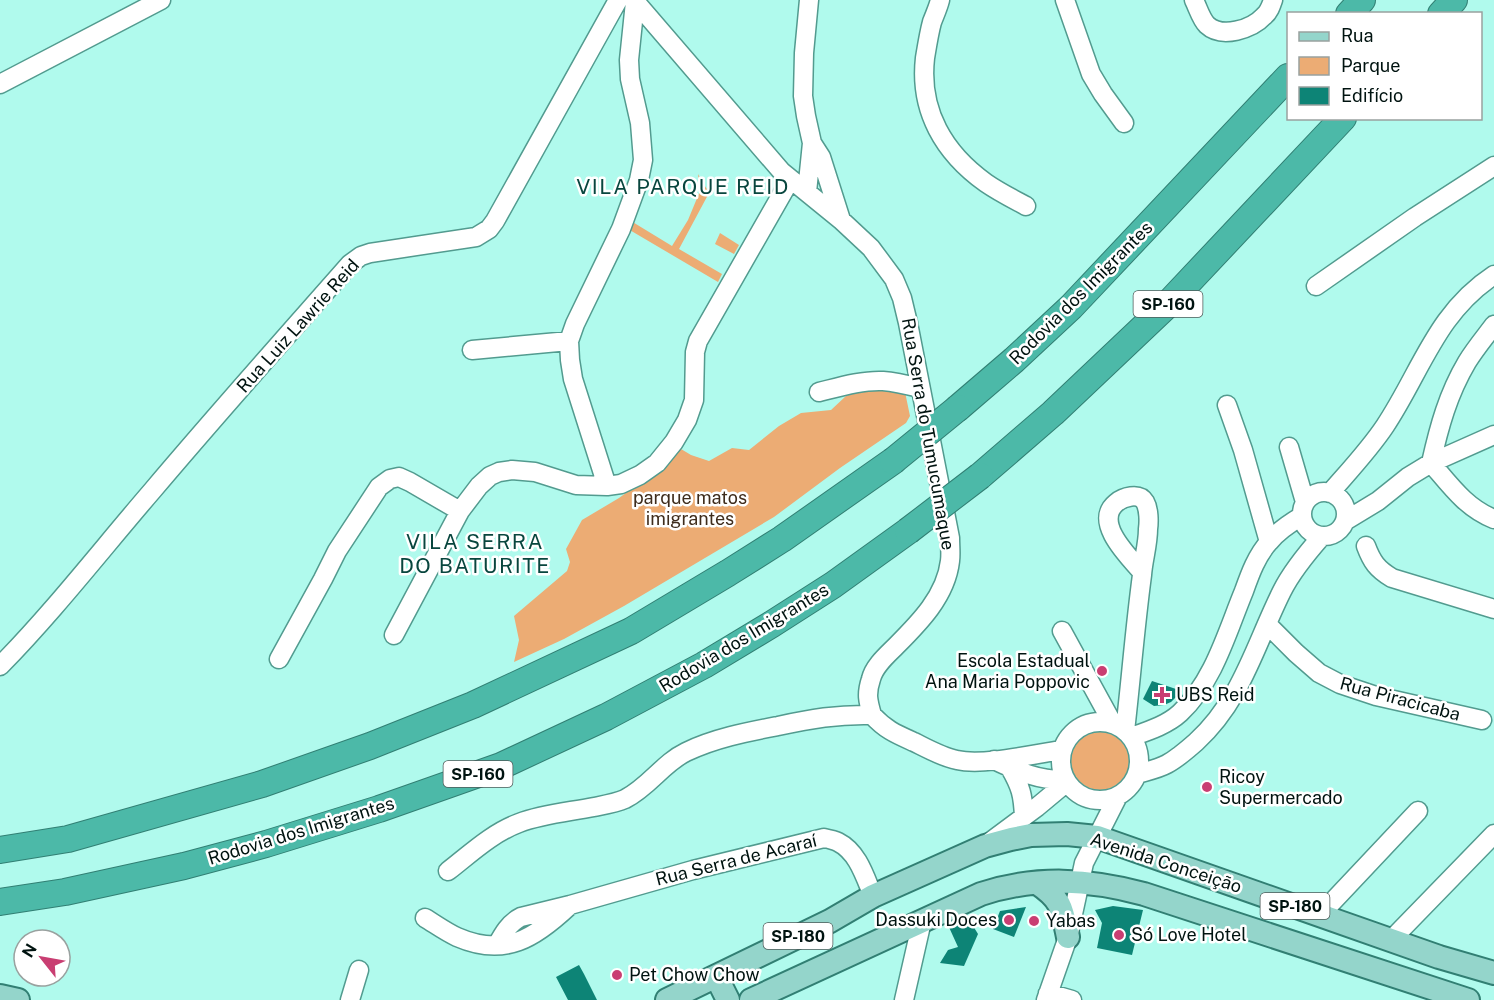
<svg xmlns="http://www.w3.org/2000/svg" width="1494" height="1000" viewBox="0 0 1494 1000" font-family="'Public Sans',sans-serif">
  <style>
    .green { fill: #ecac74 }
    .building { fill: #0d8476 }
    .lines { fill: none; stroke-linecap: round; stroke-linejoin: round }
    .minor-casing { stroke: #529b8f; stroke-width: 21 }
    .major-casing { stroke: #317f73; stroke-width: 26 }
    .highway-casing { stroke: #317f73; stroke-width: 28 }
    .minor { stroke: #fff; stroke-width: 18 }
    .major { stroke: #94d5cb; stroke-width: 22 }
    .highway { stroke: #4cb9a8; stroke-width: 26 }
    .highway-bridge-casing { stroke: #317f73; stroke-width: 28; stroke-linecap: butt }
    .highway-bridge { stroke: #4cb9a8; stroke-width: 26 }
    .poi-dot { fill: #c93e72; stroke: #fff; stroke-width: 2 }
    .labels { text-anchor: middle; stroke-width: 5; stroke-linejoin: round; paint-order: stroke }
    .shield { fill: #fff; stroke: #4c5a58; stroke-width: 1.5 }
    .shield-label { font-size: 16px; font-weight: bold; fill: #001310 }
    .street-label { font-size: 18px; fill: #001310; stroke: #fff }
    .park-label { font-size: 18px; fill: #3e2c1c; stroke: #fff }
    .poi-label { font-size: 18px; fill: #001310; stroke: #fff; text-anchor: start }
    .quarter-label { font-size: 21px; letter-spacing: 1.5px; fill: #08463e; stroke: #fff }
  </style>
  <rect width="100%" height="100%" fill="#b0faed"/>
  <path class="green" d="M698 174 709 193 679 249 722 274 718 282 628 229 631 221 672 246 688 220 700 191Z
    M720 233 739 245 734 254 715 244Z
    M886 384 905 392 910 416 906 423 840 468 774 517 624 606 564 639 514 662 519 640 514 616 567 571 570 562 566 549 582 520 619 498 652 474 681 449 691 455 709 461 732 448 749 450 779 426 801 413 831 410 846 396 863 390Z
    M1071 761a29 29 0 1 1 58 0a29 29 0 1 1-58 0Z"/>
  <path class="building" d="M1152 681 1182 691 1171 702 1164 705 1154 706 1143 699Z
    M1113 906 1143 910 1132 955 1097 948 1102 923 1095 910Z
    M1026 907 1014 937 993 929 1000 911Z
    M967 916 978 934 964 966 940 963 948 950 958 947 948 925Z
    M579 965 584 974 597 1000H568L556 977Z"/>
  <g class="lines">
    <g class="minor-casing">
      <path id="minor" d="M634 0 782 172 841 220 871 248 894 279 902 298 908 323 950 538C950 546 951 554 950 561 946 596 919 623 896 646 887 655 874 666 871 679 866 694 868 701 872 715
        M809 0 804 53 803 96 806 116 812 143 821 157 841 220
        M940 0C938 8 935 14 932 22 929 33 927 46 925 58 919 111 944 153 986 183 999 192 1013 199 1026 206
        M1065 0 1091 74 1103 94 1124 123
        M1194 0C1198 8 1201 19 1207 25 1222 39 1252 29 1264 16 1269 12 1271 6 1273 0
        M0 84 161 0
        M807 192 812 143
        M1316 286 1415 217 1494 166
        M472 350 569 341
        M819 392C839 387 862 380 883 381 896 382 908 385 920 388
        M1227 405 1243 450 1269 542
        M1289 447 1305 502
        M1431 463C1439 427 1448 394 1467 362 1475 349 1485 337 1494 325
        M1431 463C1450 485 1466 508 1494 519
        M607 486 573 379 570 360 569 341 575 324 621 229 639 180 643 160 640 123 630 79 629 60 635 2
        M1302 514a22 22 0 1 1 44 0a22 22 0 1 1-44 0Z
        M1330 493C1349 471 1369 450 1385 426 1421 372 1436 313 1494 275
        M1345 521 1378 501 1408 477 1431 463 1494 435
        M1366 546C1372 562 1377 569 1392 578L1494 609
        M1267 624 1296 653 1319 673 1340 684 1376 696 1482 720
        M1062 631 1113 724
        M394 635 460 511 479 486 490 476 499 472 512 470 535 472 576 485 607 486 621 484 640 475 657 463 674 442 687 420 694 400 695 352 698 341 790 180
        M279 659 323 579 337 551 379 487 390 479 399 477 410 482 460 511
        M0 666C54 611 102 549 152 491 217 414 284 339 350 264L361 256 370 253 476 237 489 229 495 221 618 0
        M1061 761a39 39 0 1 1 78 0a39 39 0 1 1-78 0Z
        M1125 731C1131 679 1135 627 1142 575 1143 560 1148 545 1148 529 1149 522 1149 509 1145 502 1139 492 1123 497 1116 503 1093 522 1128 556 1142 572
        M1131 737C1148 731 1167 725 1180 713 1214 681 1227 632 1244 591 1250 574 1257 555 1269 542 1278 531 1290 523 1302 516
        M994 760C1017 771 1040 781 1066 780
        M1010 768C1021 787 1023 795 1024 817
        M1137 774C1147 771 1158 769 1167 764 1178 758 1187 750 1196 742 1242 700 1255 645 1282 591 1292 571 1307 553 1322 536
        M990 842 1037 807 1067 782
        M448 871C470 854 492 833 519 823 543 814 569 812 594 807 604 805 616 803 625 799 649 787 663 763 686 752 715 738 747 732 778 726 810 719 838 714 872 715 886 730 896 734 914 742 928 749 942 757 957 760 983 766 1034 754 1062 750
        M1320 915 1418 811
        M425 918C435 924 446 932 457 937 505 958 535 938 569 906
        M1391 940 1494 834
        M497 945C503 934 509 923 521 917L570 905 693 870 824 838C829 839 834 840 838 842 858 852 865 877 873 896
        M1048 993 1072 1000
        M350 1000 359 970
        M904 1000 922 921
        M1046 1000 1068 937 1084 863 1118 796"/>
    </g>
    <g class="major-casing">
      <path id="major" d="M1037 883C1062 900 1062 908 1068 937
        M721 974V986L728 1000
        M0 996 18 1000
        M667 1000 830 921 873 896 985 846 1011 839 1031 835 1067 834 1097 837 1439 957 1494 973
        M751 1000 981 894C1036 876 1089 879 1144 894L1468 1000"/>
    </g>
    <g class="highway-casing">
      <path id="highway" d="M1349 14 1362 0
        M1441 14 1454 0
        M958 408 1014 360 1071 307 1288 77
        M980 476 1053 413 1165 307 1343 118
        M0 850 68 839 262 784 370 746 473 705 631 631 728 573 782 539 893 461
        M0 902 65 892 184 866 266 844 379 809 501 766 606 717 704 665 772 624 833 585 908 531"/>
    </g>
    <use href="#minor" class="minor"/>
    <use href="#major" class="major"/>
    <use href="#highway" class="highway"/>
    <g class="highway-bridge-casing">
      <path id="highway-bridge" d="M893 461 958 408
        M908 531 980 476"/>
    </g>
    <use href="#highway-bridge" class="highway-bridge"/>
  </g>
  <g class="poi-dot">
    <circle cx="1102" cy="671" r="6"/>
    <path d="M1159 686h6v6h6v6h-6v6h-6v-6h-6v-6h6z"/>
    <circle cx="1207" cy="787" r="6"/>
    <circle cx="1009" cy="920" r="6"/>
    <circle cx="1034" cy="921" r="6"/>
    <circle cx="1119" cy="935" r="6"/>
    <circle cx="617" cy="975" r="6"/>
  </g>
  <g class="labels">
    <g class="shield">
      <rect x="1133.5" y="291" width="69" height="26" rx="4.5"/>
      <rect x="443.5" y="761" width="69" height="26" rx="4.5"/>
      <rect x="1260.5" y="893" width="69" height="26" rx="4.5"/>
      <rect x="763.5" y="923" width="69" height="26" rx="4.5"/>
    </g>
    <g class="shield-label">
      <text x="1168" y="310">SP-160</text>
      <text x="478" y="780">SP-160</text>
      <text x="1295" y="912">SP-180</text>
      <text x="798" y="942">SP-180</text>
    </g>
    <g class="street-label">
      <text transform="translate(1081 293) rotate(-45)" y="6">Rodovia dos Imigrantes</text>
      <text transform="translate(298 326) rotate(-48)" y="6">Rua Luiz Lawrie Reid</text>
      <text transform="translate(928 434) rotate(80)" y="6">Rua Serra do Tumucumaque</text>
      <text transform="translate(744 638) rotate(-31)" y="6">Rodovia dos Imigrantes</text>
      <text transform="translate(1400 699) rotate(15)" y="6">Rua Piracicaba</text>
      <text transform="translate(301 831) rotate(-17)" y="6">Rodovia dos Imigrantes</text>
      <text transform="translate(736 860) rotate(-14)" y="6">Rua Serra de Acaraí</text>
      <text transform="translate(1166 863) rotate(18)" y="6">Avenida Conceição</text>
    </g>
    <g class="park-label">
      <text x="690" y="504">parque matos<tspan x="690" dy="21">imigrantes</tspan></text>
    </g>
    <g class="poi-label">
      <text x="1090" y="667" text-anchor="end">Escola Estadual<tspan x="1090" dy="21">Ana Maria Poppovic</tspan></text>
      <text x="1176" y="701">UBS Reid</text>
      <text x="1219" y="783">Ricoy<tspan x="1219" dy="21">Supermercado</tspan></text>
      <text x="997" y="926" text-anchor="end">Dassuki Doces</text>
      <text x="1046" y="927">Yabas</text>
      <text x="1131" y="941">Só Love Hotel</text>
      <text x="629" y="981">Pet Chow Chow</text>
    </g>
    <g class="quarter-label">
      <text x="683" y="194">VILA PARQUE REID</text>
      <text x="475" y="549">VILA SERRA<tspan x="475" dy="24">DO BATURITE</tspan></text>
    </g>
  </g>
  <rect x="1287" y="12" width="195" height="108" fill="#ffffff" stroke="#99a19f" stroke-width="1.5"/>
  <rect x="1299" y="32" width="30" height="9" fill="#94d5cb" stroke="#99a19f" stroke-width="1.5"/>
  <text x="1341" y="42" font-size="18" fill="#001310">Rua</text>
  <rect x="1299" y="57" width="30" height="18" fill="#ecac74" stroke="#99a19f" stroke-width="1.5"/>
  <text x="1341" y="72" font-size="18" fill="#001310">Parque</text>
  <rect x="1299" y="87" width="30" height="18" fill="#0d8476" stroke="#99a19f" stroke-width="1.5"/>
  <text x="1341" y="102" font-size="18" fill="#001310">Edifício</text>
  <g transform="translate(42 958) rotate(301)"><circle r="28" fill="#ffffff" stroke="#99a19f" stroke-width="1.5"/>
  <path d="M0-4.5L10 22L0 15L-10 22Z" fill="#c93e72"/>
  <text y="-9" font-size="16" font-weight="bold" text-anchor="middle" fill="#001310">N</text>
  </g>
</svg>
